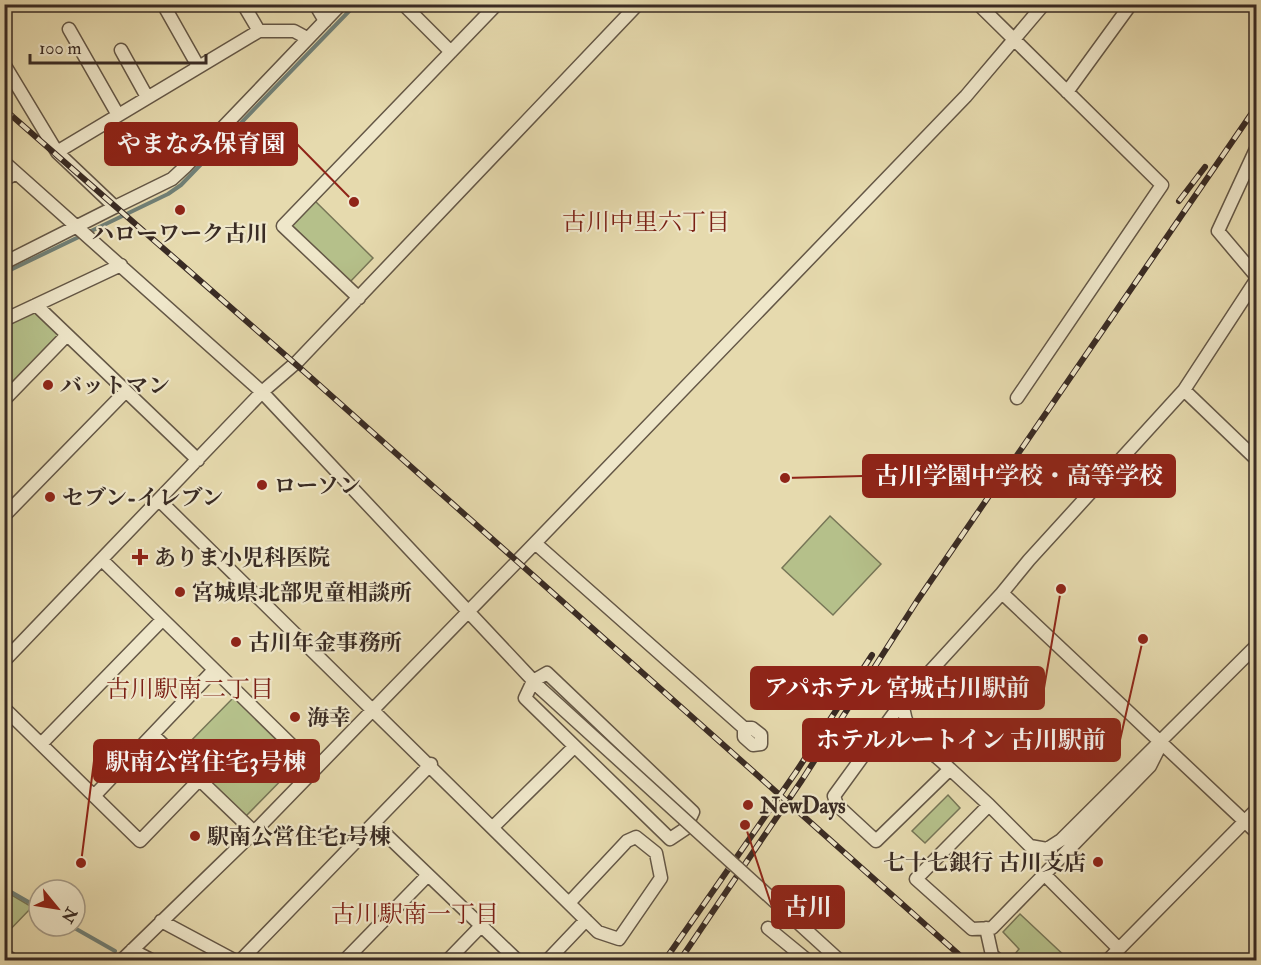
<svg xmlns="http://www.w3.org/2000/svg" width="1261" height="965" viewBox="0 0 1261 965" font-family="'IM FELL Double Pica','Noto Serif JP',serif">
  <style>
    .green { fill: #b5c08a; stroke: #777657; stroke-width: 1.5 }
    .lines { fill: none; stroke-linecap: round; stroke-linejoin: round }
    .stream { stroke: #718178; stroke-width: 4 }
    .minor-casing { stroke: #645746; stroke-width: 15 }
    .minor { stroke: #efe7ca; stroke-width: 12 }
    .rail-casing { stroke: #392b24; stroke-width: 6 }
    .rail { stroke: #efe7ca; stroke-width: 4; stroke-dasharray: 11; stroke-linecap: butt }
    .minor-bridge-casing { stroke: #645746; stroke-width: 15; stroke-linecap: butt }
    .minor-bridge { stroke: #efe7ca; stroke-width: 12 }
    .poi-dot { fill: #8f2418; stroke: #efe7ca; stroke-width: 2 }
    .labels { text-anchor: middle; stroke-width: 4.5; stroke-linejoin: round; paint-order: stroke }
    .poi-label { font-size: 22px; font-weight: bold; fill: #392b24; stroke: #efe7ca; text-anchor: start }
    .neighbourhood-label { font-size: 24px; fill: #7a1f14; stroke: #efe7ca }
    .leader { fill: none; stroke: #8f2418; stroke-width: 2 }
    .callout-dot { fill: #8f2418; stroke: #efe7ca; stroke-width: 2 }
    .callout { fill: #8f2418; stroke: #8f2418; stroke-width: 2 }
    .callout-label { font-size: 24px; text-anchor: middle; font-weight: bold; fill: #fff }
  </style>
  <rect width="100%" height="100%" fill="#e6daae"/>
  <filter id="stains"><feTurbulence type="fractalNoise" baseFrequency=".00333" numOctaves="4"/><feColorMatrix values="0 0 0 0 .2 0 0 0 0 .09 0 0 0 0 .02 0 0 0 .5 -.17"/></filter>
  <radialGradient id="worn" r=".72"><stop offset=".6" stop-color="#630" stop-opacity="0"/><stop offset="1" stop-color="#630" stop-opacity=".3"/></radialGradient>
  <path class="green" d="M314 200 373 258 350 282 291 225Z
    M32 309 61 336 5 397V323Z
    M830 516 881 564 833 615 782 568Z
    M234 697 300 761 246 816 180 752Z
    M948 795 960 808 925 843 912 831Z
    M5 891 32 907 5 935Z
    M1020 914 1069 960H1010L1019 949 1003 932Z"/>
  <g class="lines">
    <path class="stream" d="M4 273 168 194 181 185 356 4
      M4 888 39 908
      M71 926 115 951"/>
    <g class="minor-casing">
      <path id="minor" d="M163 4 198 66
        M243 4 259 31
        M315 4 325 21
        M403 4 451 52
        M978 4 1162 185 1017 398
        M69 29 118 115
        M121 50 147 97
        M4 64 57 152 115 207 172 179 185 167 341 4
        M1067 92 1131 4
        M1256 149 1218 231 1256 276
        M57 152 259 31H294L307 38
        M4 162 262 392 541 689
        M4 180 16 173
        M4 263 115 207
        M1256 280 1184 390 1029 560 1002 593 1256 832
        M359 298 283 226 497 4
        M36 305 198 460
        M4 320 121 265
        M1184 390 1256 459
        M4 400 67 335
        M159 500 598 932 619 939 661 878 656 853 636 837 627 841 569 903
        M4 516 125 392
        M535 543 744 728H752L761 735V744L753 745 744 737V728
        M102 560 315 768
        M4 661 262 392 298 361 638 4
        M547 673 693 812 685 829 670 839 525 698 533 681Z
        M903 701 834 796 837 805 876 841 950 769C926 746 903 735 903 701L1002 593
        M4 708 140 841 199 780
        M153 735 254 832
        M1162 742 1150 766 992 928 972 929 916 879 989 805 1030 846 1047 849 1061 840 1256 646
        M41 744 162 620
        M950 769 989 805
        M94 796 214 670
        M375 824 517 960
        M493 827 574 747
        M1045 875 1119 949
        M161 921 234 960
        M768 928 807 960
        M986 928 992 955 998 960
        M132 950 151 960
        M4 954 12 960
        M122 960 254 832 535 543 966 96 1044 4
        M241 960 431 764
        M345 960 428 875
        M448 960 481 926
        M548 960 586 920
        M1108 960 1256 810"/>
    </g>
    <use href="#minor" class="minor"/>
    <g class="rail-casing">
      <path id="rail" d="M4 109 308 375 965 960
        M1179 201 1205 167
        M665 960 796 772 872 655
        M680 960 802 780 917 601 1256 107"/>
    </g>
    <use href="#rail" class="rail"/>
    <g class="minor-bridge-casing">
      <path id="minor-bridge" d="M541 689 839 960"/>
    </g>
    <use href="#minor-bridge" class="minor-bridge"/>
  </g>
  <g class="poi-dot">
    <circle cx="180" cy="210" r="6"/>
    <circle cx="48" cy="385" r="6"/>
    <circle cx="262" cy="485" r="6"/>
    <circle cx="50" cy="497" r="6"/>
    <path d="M137 548h6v6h6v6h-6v6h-6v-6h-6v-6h6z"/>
    <circle cx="180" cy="592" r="6"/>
    <circle cx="236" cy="642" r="6"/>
    <circle cx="295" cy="717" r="6"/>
    <circle cx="748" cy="805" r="6"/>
    <circle cx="195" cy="836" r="6"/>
    <circle cx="1098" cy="862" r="6"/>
  </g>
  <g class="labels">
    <g class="poi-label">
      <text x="180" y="241" text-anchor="middle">ハローワーク古川</text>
      <text x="60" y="393">バットマン</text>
      <text x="274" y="493">ローソン</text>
      <text x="62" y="505">セブン-イレブン</text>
      <text x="154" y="565">ありま小児科医院</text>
      <text x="192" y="600">宮城県北部児童相談所</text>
      <text x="248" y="650">古川年金事務所</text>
      <text x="307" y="725">海幸</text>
      <text x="760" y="813">NewDays</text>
      <text x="207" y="844">駅南公営住宅1号棟</text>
      <text x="1086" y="870" text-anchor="end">七十七銀行 古川支店</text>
    </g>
    <g class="neighbourhood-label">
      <text x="646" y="230">古川中里六丁目</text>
      <text x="190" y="697">古川駅南二丁目</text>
      <text x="415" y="922">古川駅南一丁目</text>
    </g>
  </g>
  <path class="leader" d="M354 202L297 144M785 478L863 476M1061 589L1044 688M1143 639L1120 740M81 863L94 761M745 825L772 907"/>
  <g class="callout-dot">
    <circle cx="354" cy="202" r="6"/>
    <circle cx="785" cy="478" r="6"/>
    <circle cx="1061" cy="589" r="6"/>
    <circle cx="1143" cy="639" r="6"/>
    <circle cx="81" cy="863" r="6"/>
    <circle cx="745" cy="825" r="6"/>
  </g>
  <g class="callout">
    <rect x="105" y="123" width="192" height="42" rx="6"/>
    <rect x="863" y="455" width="312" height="42" rx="6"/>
    <rect x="751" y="667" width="293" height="42" rx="6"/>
    <rect x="803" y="719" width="317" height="42" rx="6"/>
    <rect x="94" y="740" width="225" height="42" rx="6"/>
    <rect x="772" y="886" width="72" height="42" rx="6"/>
  </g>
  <g class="callout-label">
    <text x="201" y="152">やまなみ保育園</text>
    <text x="1019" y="484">古川学園中学校・高等学校</text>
    <text x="897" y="696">アパホテル 宮城古川駅前</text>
    <text x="961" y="748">ホテルルートイン 古川駅前</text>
    <text x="206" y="770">駅南公営住宅3号棟</text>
    <text x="808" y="915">古川</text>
  </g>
  <rect width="1261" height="965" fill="none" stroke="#e6daae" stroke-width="24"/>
  <rect x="6" y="6" width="1249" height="953" fill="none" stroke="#392b24" stroke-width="3"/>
  <rect x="12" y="12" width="1237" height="941" fill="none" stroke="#392b24" stroke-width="1.5"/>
  <g transform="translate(57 908) rotate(120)"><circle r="28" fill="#efe7ca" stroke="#a69c88" stroke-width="1.5"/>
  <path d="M0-4.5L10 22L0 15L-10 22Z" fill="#8f2418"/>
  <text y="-9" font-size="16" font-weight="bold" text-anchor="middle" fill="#392b24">N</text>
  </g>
  <path d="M30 54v9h176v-9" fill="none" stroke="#392b24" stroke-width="3"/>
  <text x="39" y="54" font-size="18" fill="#392b24" stroke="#efe7ca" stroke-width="4.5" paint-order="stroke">100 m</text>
  <rect width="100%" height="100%" filter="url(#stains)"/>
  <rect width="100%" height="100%" fill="url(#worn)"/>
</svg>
